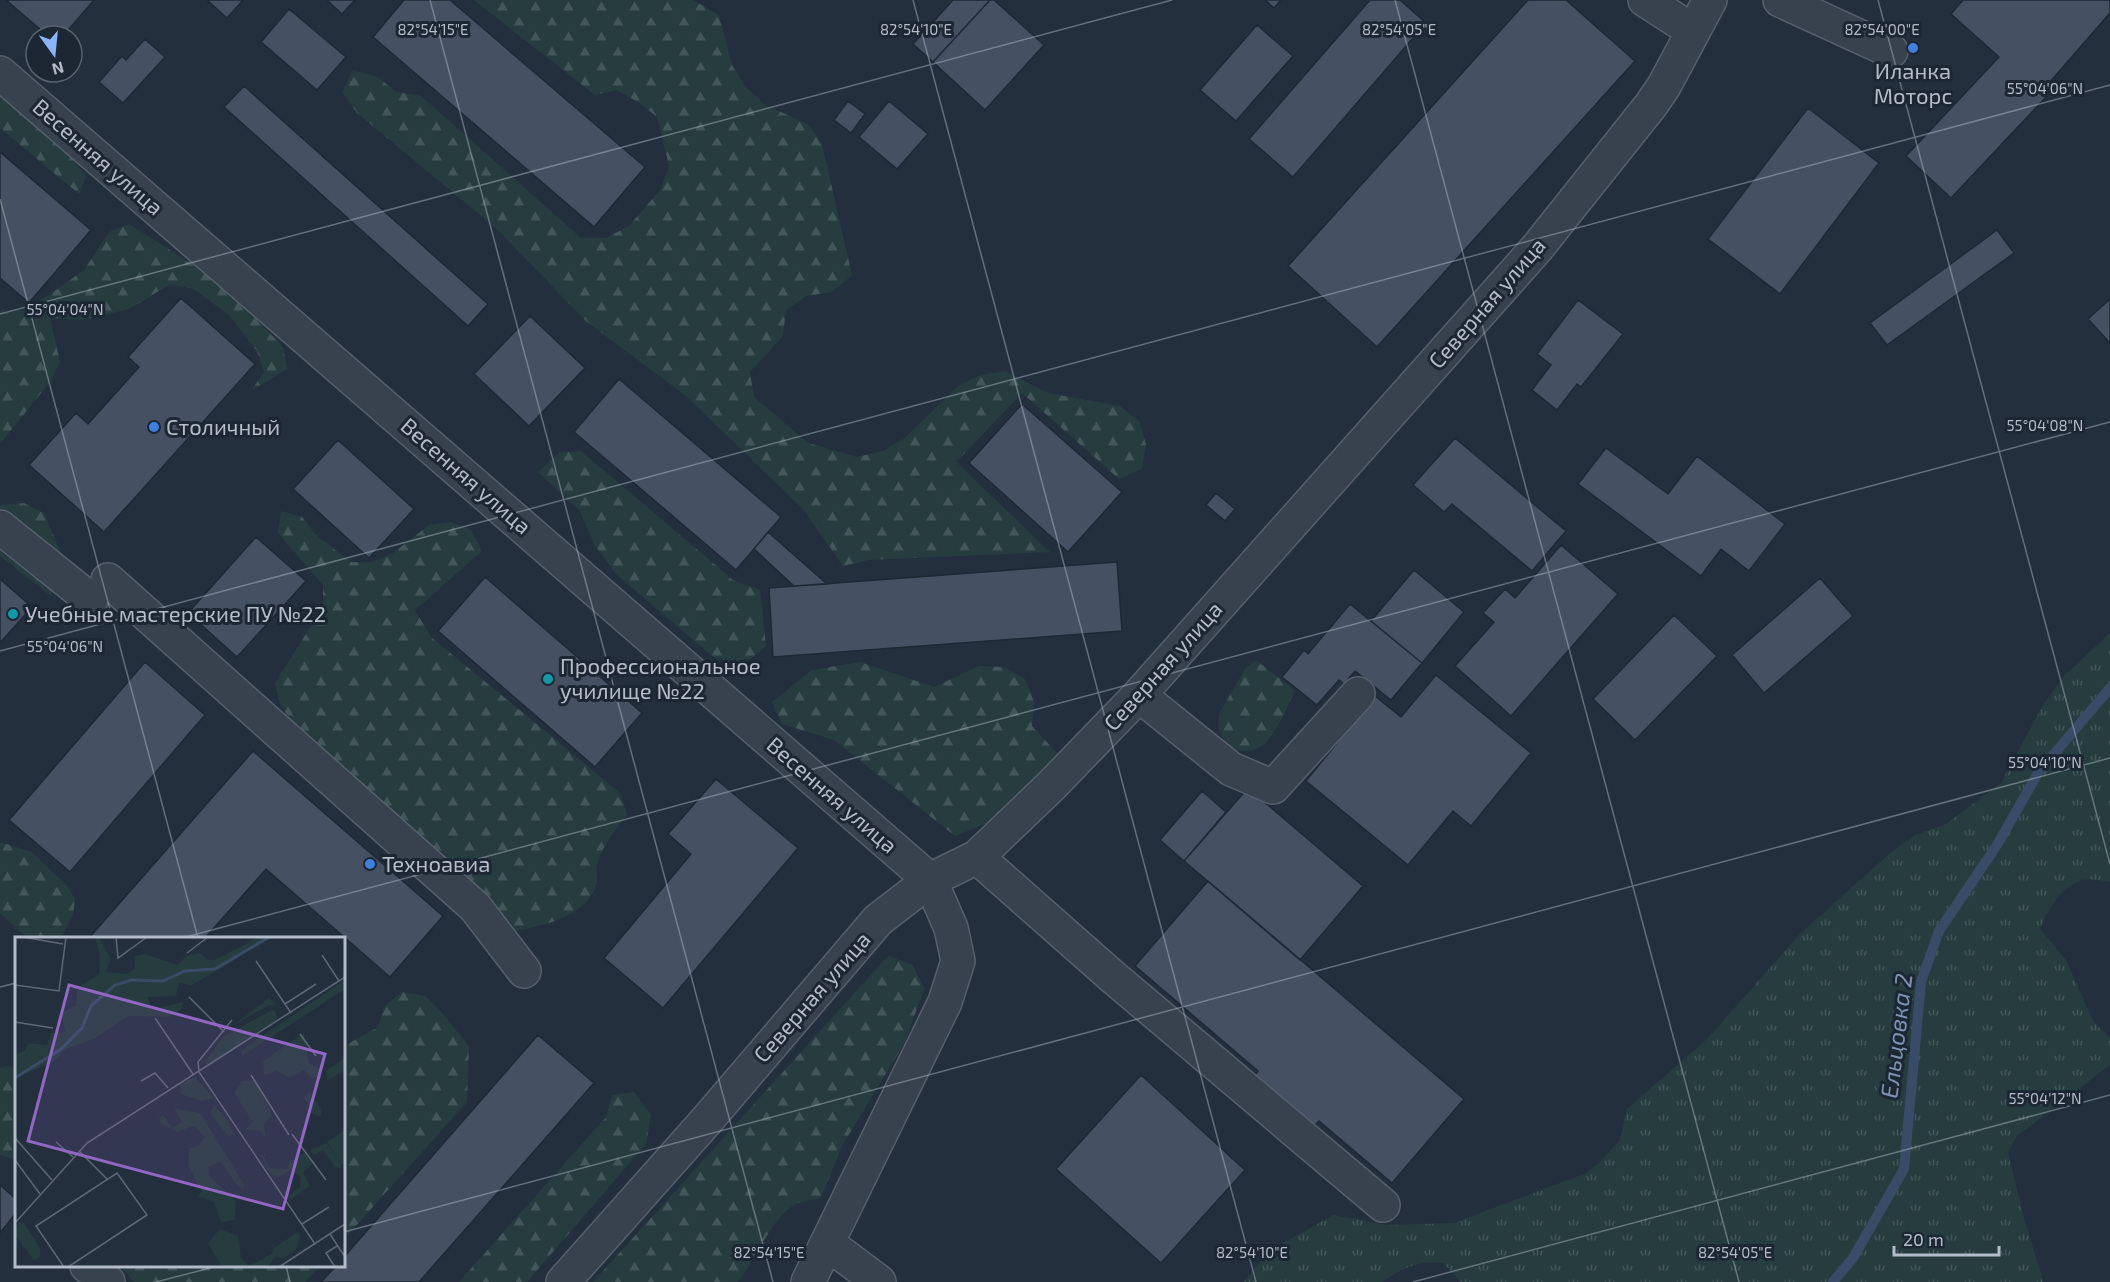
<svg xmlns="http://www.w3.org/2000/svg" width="2110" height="1282" viewBox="0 0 2110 1282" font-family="'Exo 2',sans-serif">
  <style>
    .grass { fill: url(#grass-tufts) }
    .forest { fill: url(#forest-firs) }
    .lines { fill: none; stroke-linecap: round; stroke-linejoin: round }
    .stream { stroke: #394c67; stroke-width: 10 }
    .building { fill: #455162; stroke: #1f2835; stroke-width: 1.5 }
    .minor-casing { stroke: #565f6c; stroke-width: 36 }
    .minor { stroke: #38414e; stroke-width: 33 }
    .ticks { fill: none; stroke: #b4bcc9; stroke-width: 1.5; stroke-opacity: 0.45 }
    .shop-dot { fill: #3f7fe0; stroke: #1d2633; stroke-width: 2 }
    .culture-dot { fill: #0f9aa8; stroke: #1d2633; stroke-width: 2 }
    .labels { text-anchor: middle; stroke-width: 6; stroke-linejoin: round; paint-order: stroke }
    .poi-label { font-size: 22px; fill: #b4bcc9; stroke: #1d2633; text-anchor: start }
    .street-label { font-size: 22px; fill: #b4bcc9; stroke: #1d2633 }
    .water-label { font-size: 24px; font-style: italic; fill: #7c92b1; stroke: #1d2633 }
    .inset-river { fill: none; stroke: #394c67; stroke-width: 3 }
    .inset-road { fill: none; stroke: #5e6776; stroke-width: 1.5 }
    .view { fill: #9266c3; fill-opacity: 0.15; stroke: #9266c3; stroke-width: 3 }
    .inset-edge { fill: none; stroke: #b4bcc9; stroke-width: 3 }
    .ticks-label { font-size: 15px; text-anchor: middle; fill: #b4bcc9; stroke: #1d2633; stroke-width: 6; stroke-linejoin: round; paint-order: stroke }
  </style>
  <defs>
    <pattern id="grass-tufts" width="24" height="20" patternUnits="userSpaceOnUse" patternTransform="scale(1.5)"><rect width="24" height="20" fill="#263c3f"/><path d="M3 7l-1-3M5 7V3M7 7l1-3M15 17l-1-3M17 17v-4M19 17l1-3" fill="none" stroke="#435659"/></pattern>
    <pattern id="forest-firs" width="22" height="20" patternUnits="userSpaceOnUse" patternTransform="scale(1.5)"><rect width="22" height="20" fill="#263c3f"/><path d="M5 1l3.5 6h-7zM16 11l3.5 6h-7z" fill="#435659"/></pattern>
  </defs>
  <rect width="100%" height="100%" fill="#242f3e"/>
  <path class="grass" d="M2110 633V882C2102 881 2090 878 2082 880 2060 887 2048 910 2040 929L2066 960 2093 1021 2110 1038V1065L2017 1136 2008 1152 2024 1218 2043 1281 2042 1282H1460L1444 1263C1420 1260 1402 1268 1382 1282H1243L1271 1250 1333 1215 1387 1225 1454 1223 1584 1174 1597 1165 1620 1140 1627 1109 1707 1039 1800 934 1889 854 1915 835 1946 824 2001 783 2043 705 2064 676Z"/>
  <path class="forest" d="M474 0H693L719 15 732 65 744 85 764 104 809 125 822 144 852 275 832 292 806 296 786 310 783 336 750 372 754 397 808 443 857 457 883 451 905 438 958 386 980 375 1005 371 1048 393 1120 406 1139 421 1146 444 1142 469 1119 479 1022 393 956 462 1050 552 868 560 843 566 804 510 686 396 587 322 496 228 357 113 342 92 353 70 377 77 397 92 421 96 581 238H606L629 226 661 189 669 166 657 117 638 102 616 90 595 95Z
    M0 95C39 111 61 144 86 177L79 194 0 128Z
    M129 224 222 283 283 347 287 369 251 391 264 372 257 351 229 315 192 288 169 285 129 309 82 320 50 318 60 362 50 382 0 444V310L7 312 28 310 84 270 109 232Z
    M581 451 733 580 760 590 766 646C744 665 740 668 712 656L616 574 594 544 580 511 538 472 559 453Z
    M24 503 44 513 61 553 51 596 0 556V505Z
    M281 511 302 517 316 535 351 562H372L393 553 429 525 450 522 471 530 482 551 415 610 431 637 620 793 627 814C617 828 603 845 598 861 595 870 599 880 595 889 576 927 518 930 480 935L327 794 305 742 280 704 275 683 323 607V585L278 533Z
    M1256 660 1294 690C1290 703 1276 733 1265 743 1242 764 1213 742 1219 714L1245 669Z
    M860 662 934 687 979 666 1004 667 1025 679 1034 702 1032 726 1057 753 1037 782 1002 817 955 836 834 740 782 724 772 702 812 670Z
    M0 842 32 852 67 886 75 899 73 915 61 938H27L0 913Z
    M888 956 913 965 924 989 905 1042 842 1146 821 1198C813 1200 801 1201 794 1205 770 1219 756 1262 737 1282H593Z
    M403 992 425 996 441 1012 469 1046 467 1102 344 1239V1046L378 1027 385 1005Z
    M6 1066 16 1068V1160L0 1155V1067Z
    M634 1092 651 1115 646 1144 527 1282H459L606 1117 612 1095Z
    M120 1266H320L305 1282H134Z"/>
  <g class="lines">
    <path class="stream" d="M1833 1282 1853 1258 1904 1169 1921 982 1939 931 1997 845 2038 773 2110 688"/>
  </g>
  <path class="building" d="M6 0H94L63 36H48Z
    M207 0H243L227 18Z
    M327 0H355L342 14Z
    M404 0H450L645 167 594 227 373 37Z
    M953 0H990L933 62 913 44Z
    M990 0H994L1044 45 985 110 933 62Z
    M1265 0H1281L1274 8Z
    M1370 0H1400L1426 23 1293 177 1249 139Z
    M1528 0H1566L1635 61 1377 347 1288 266Z
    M1963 0H2110V13L2042 91 2047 96 1951 198 1906 156 1999 57 1951 14Z
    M289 9 346 57 317 90 261 42Z
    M1257 25 1293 56 1236 121 1200 90Z
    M145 39 165 57 123 103 99 82 122 56 126 60Z
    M244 86 488 304 468 326 224 107Z
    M848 101 865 114 851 133 834 120Z
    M889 101 928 134 897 169 859 137Z
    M1808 108 1879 163 1780 294 1708 239Z
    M0 152 91 230 29 303 0 278Z
    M1997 230 2014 253 1887 345 1870 323Z
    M181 298 255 364 104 532 29 465 76 413 88 424 139 367 128 357Z
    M2110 299V343L2088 319Z
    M1578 300 1623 334 1581 387 1577 384 1557 410 1532 390 1551 365 1537 354Z
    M530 316 585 368 529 426 474 374Z
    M619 379 781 517 736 570 574 432Z
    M1022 404 1122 492 1068 552 969 463Z
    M1455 438 1566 531 1532 571 1452 504 1444 512 1413 485Z
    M338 440 414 509 369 558 293 489Z
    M1606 448 1668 494 1697 456 1785 524 1749 571 1721 549 1701 576 1578 484Z
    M1216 493 1235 509 1225 521 1206 505Z
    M768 532 827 584 794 586 754 549Z
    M256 537 306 581 237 657 188 613Z
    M1561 545 1618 594 1511 716 1455 666 1494 622 1483 613 1505 589 1515 598Z
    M1117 562 1122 631 773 657 769 588Z
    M1414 570 1464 612 1422 663 1371 621Z
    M485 577 642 713 595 767 438 631Z
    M1820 578 1853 616 1764 693 1732 655Z
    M0 579 32 607 0 643Z
    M1350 604 1422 663 1391 700 1355 671 1344 684 1339 680 1317 705 1282 677 1304 650 1308 654Z
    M1674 615 1717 656 1635 740 1593 699Z
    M145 662 205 715 70 872 9 820Z
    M1436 675 1531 753 1471 826 1453 811 1408 865 1306 781 1375 696 1401 717Z
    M253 751 443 916 390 977 266 869 205 938H89Z
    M716 779 798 848 663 1008 604 958 691 854 668 834Z
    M1248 788 1363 886 1300 960 1184 861Z
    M1202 791 1226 812 1184 861 1160 840Z
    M1208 881 1464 1099 1392 1183 1319 1121 1307 1134 1248 1083 1258 1071 1135 966Z
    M538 1035 594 1083 419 1282H321L336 1266H344V1257Z
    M1141 1075 1245 1170 1161 1263 1056 1169Z
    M0 1185 16 1199V1213L0 1233Z"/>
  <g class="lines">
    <g class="minor-casing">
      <path id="minor" d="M1645 0 1693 31
        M1780 0 1891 51
        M0 73 930 880 951 928 958 961 945 1002 808 1282
        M0 527 91 600
        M108 580 475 907 524 971
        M1139 695 1231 769 1273 787 1358 694
        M977 857 1113 977 1383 1205
        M827 1243 879 1282
        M87 1266 108 1282
        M563 1282 707 1120 878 920 930 880 977 857 1052 785 1139 695 1537 248 1651 105 1664 86 1710 0"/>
    </g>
    <use href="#minor" class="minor"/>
  </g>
  <path class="ticks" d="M430 0 773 1282M913 0 1256 1282M1395 0 1739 1282M1878 0 2110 864M0 199 198 938M0 314 1172 0M0 651 2110 85M182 938 2110 422M0 987 16 983M344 1232 2110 758M286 1266 290 1282M156 1282 218 1266M1413 1282 2110 1095"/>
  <g class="shop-dot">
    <circle cx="1913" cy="48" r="6"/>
    <circle cx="154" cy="427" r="6"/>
    <circle cx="370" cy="864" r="6"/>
  </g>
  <g class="culture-dot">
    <circle cx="13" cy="614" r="6"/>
    <circle cx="548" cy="679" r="6"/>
  </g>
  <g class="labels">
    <g class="poi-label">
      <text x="1913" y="79" text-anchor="middle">Иланка<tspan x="1913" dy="25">Моторс</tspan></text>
      <text x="166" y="435">Столичный</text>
      <text x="25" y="622">Учебные мастерские ПУ №22</text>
      <text x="560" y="674">Профессиональное<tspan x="560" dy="25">училище №22</tspan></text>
      <text x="382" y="872">Техноавиа</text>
    </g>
    <g class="street-label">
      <text transform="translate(98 157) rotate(41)" y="8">Весенняя улица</text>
      <text transform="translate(1487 303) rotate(-49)" y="8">Северная улица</text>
      <text transform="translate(466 476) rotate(41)" y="8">Весенняя улица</text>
      <text transform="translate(1163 666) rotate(-48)" y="8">Северная улица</text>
      <text transform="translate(832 795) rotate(41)" y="8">Весенняя улица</text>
      <text transform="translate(812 997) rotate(-49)" y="8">Северная улица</text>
    </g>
    <g class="water-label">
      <text transform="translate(1897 1036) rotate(-83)" y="8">Ельцовка 2</text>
    </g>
  </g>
  <g transform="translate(15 937)">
    <rect width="330" height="330" fill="#242f3e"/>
    <path d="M80 0H84L96 22 91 35 112 37 120 31 119 19 130 17 162 28 171 19 185 16 193 23H199L244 0H258L177 48 164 46 161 59 133 60 136 73 168 65 167 71 155 80 113 79 81 101 51 112 38 125 0 141V118L10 113 14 106 32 108 36 96 50 95 46 75 61 69 62 51 84 37 85 18Z" fill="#263c3f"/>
    <path d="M330 43V52L227 119V113ZM254 61 262 68 253 69 219 88ZM259 72 263 82 192 128 189 126 208 100ZM289 96 294 126 306 133 307 141H297L289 133 274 141 262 134 249 138 248 124ZM330 121V133L312 144 311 134ZM180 140 197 159 198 162 186 164 166 157 165 147ZM241 143 257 178 249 188 251 201 244 193H229L238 185 219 156 227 144ZM294 155 307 173 306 180 295 176 296 170 288 161ZM199 168 212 183 219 198 213 199 195 176ZM159 171 185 176 229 247 228 252 221 247 206 225 193 230 194 239 221 264 220 283 206 285 199 265 183 259 187 254 173 228 174 211 183 209 190 200 179 189 162 195 146 187 144 181 148 178 157 191 167 185ZM312 206 327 227 325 231 320 230 308 213 299 218 295 213ZM287 216 292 217 297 227 288 236 295 249 275 263 264 248 274 258 285 250V239L275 234 260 241 251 231 246 218 251 217 249 221 255 231 272 232 275 224ZM3 285 9 286 25 311V320L19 323 0 298ZM205 292 223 299 226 321 234 329 257 317 258 312 282 295 285 299 281 313 267 322 261 319 252 330H207L193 306Z" fill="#263c3f"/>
    <path d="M330 193V226L327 227 312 205Z" fill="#263c3f"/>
    <path class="inset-river" d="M0 141 46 112 67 91 76 69 100 48 117 43 148 44 170 34 200 32 254 0"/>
    <path class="inset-road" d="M8 0 48 7M101 0 103 21 132 0M172 16 193 0M307 18 324 44M241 24 276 76M0 48 44 54 51 0M174 60 209 95M270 67 301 47M140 81 178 137M217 83 183 125 184 135 300 307M0 85 38 91M285 97 301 119M236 138 274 198M126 144 140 136 153 151M277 197 311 243M0 201 37 243M41 205 58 220M64 214 92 242M0 223 25 257M0 286 72 206 330 40M287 287 314 270M315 297 330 320M49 330 21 289 102 236 132 278 53 330M264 330 330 287M320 330 311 316 322 309"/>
    <path class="view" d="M54 48 310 117 268 272 13 204Z"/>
    <rect width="330" height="330" class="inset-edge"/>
  </g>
  <g class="ticks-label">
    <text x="433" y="35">82°54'15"E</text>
    <text x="916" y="35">82°54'10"E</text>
    <text x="1399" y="35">82°54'05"E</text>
    <text x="1882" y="35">82°54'00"E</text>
    <text x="2045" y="94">55°04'06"N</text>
    <text x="65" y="315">55°04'04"N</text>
    <text x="2045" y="431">55°04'08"N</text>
    <text x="65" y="652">55°04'06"N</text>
    <text x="2045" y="768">55°04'10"N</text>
    <text x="2045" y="1104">55°04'12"N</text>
    <text x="769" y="1258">82°54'15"E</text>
    <text x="1252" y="1258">82°54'10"E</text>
    <text x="1735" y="1258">82°54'05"E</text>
  </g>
  <g transform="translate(54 54) rotate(165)"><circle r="28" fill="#1d2633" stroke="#59626f" stroke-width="1.5"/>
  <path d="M0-4.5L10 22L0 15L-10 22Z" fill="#8ab4f8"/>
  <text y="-9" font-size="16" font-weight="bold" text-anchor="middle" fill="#b4bcc9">N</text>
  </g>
  <path d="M1894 1246v9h105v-9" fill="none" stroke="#b4bcc9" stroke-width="3"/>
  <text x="1903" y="1246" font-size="18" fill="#b4bcc9" stroke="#1d2633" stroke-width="4.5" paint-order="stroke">20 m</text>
</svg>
